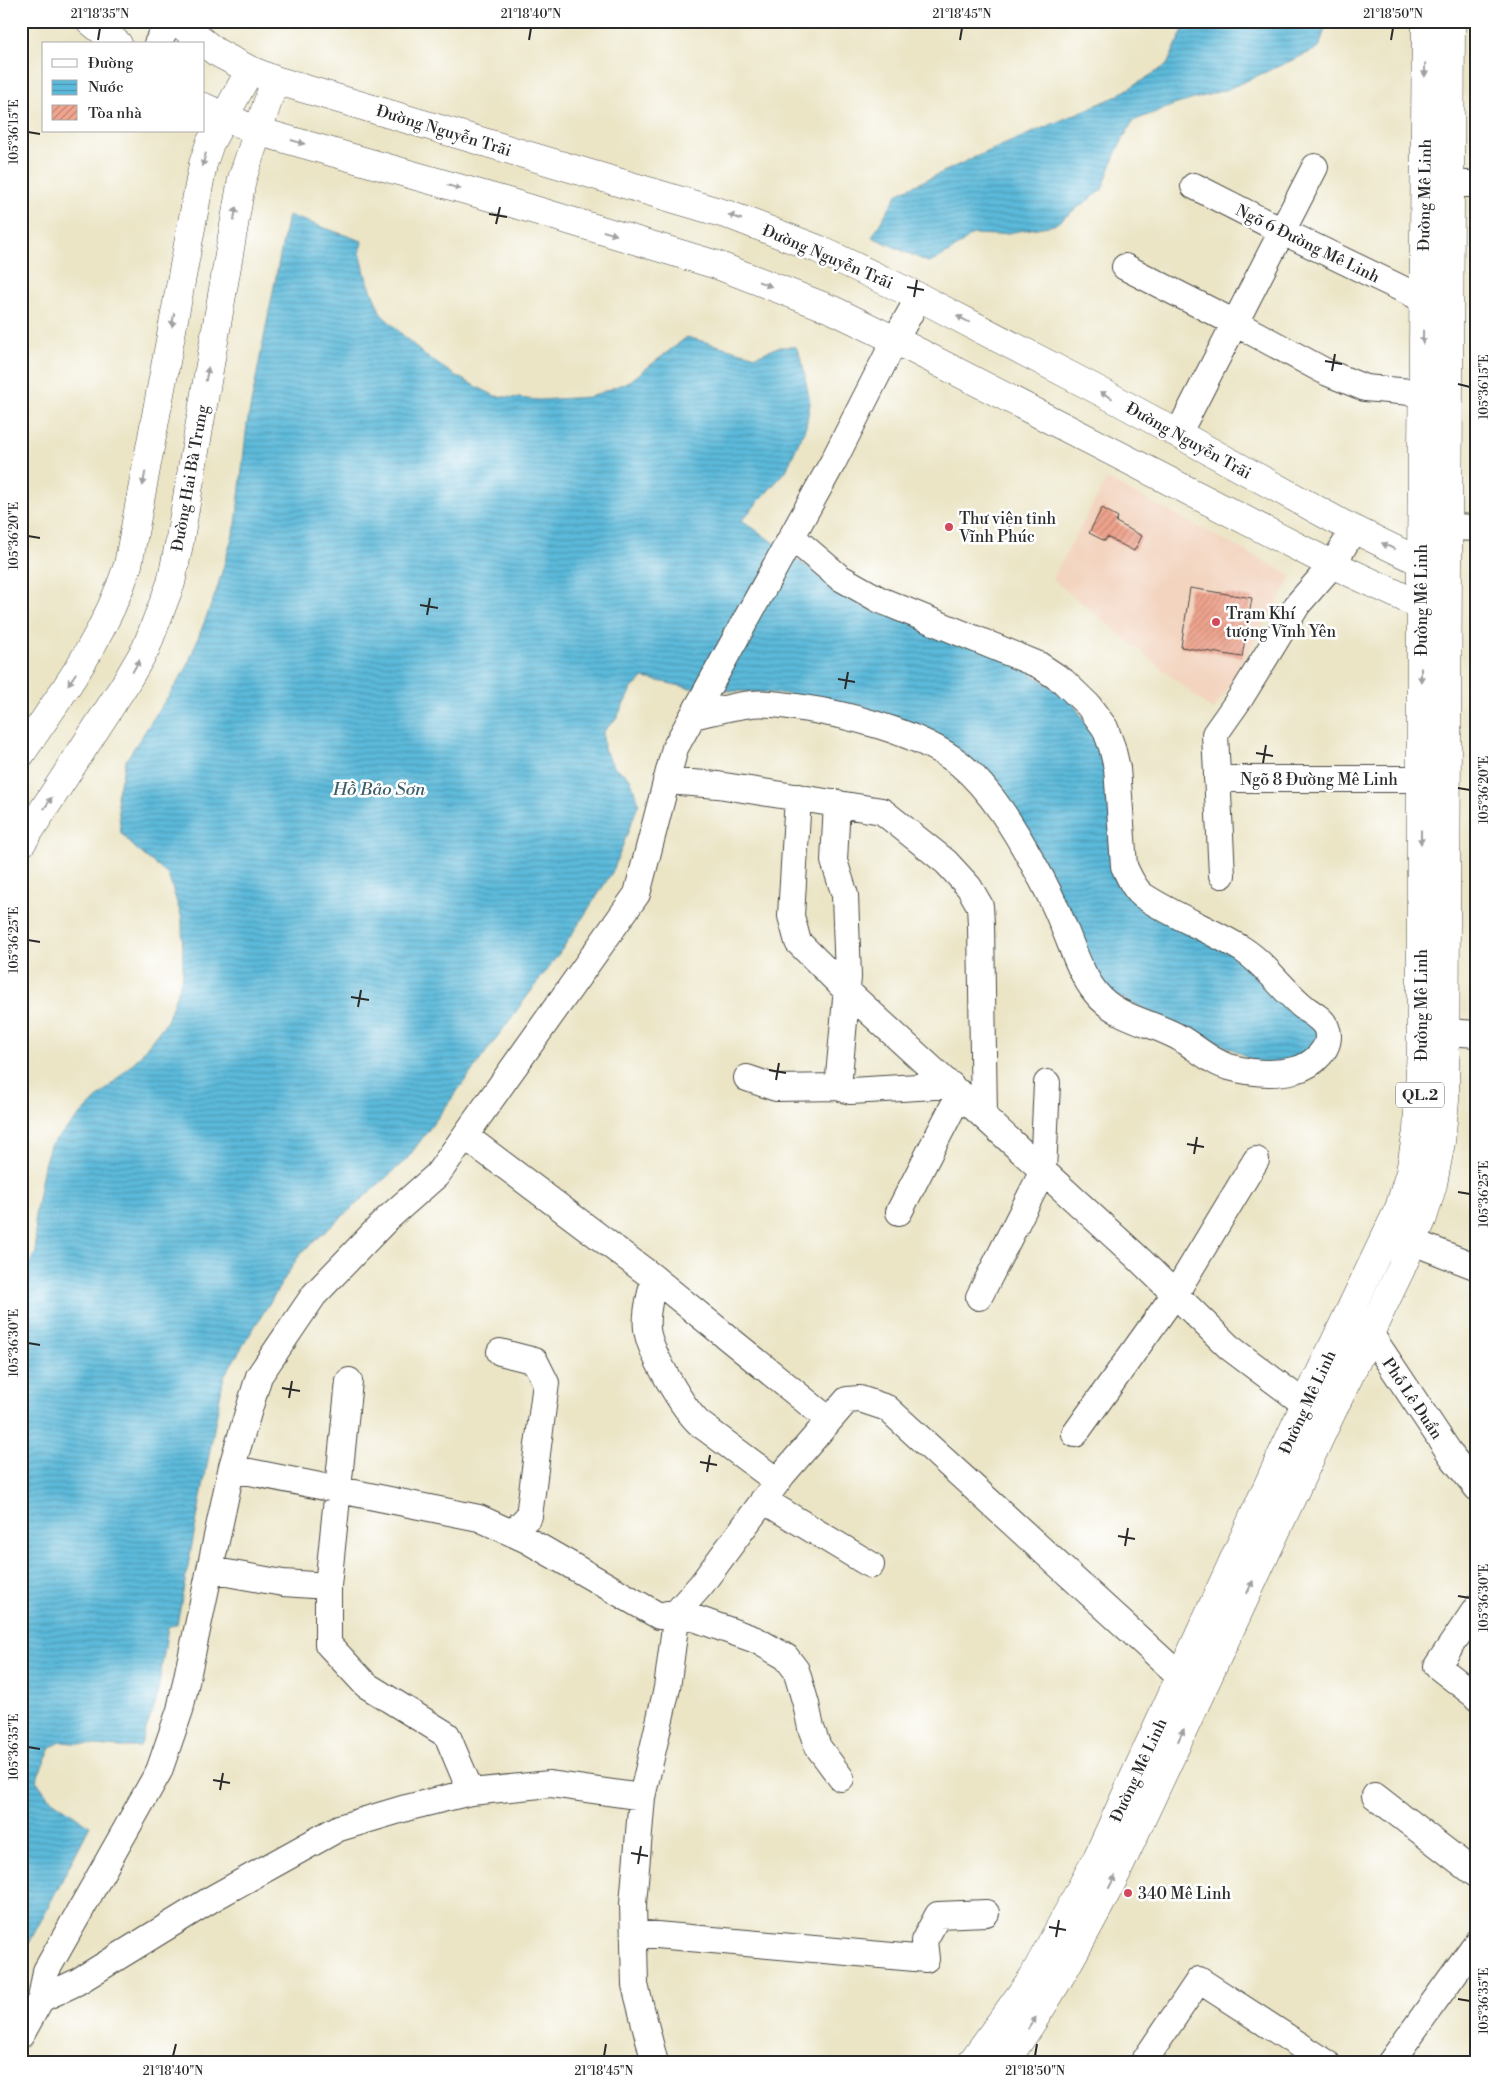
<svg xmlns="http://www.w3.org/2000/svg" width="1498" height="2084" viewBox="0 0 1498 2084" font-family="'Libre Bodoni',serif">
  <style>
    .built { fill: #f3d4bf }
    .water { fill: url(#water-rules); stroke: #437282 }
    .building { fill: url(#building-hatch) }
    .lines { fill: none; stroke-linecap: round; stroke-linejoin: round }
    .minor-casing { stroke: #484742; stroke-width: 28 }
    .major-casing { stroke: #484742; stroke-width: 29 }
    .minor { stroke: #fff; stroke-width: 26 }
    .major { stroke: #fff; stroke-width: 28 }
    .oneway { fill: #a0a0a0 }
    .ticks { fill: none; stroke: #2b2b2b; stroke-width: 2 }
    .poi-dot { fill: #d1495b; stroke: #fff; stroke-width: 2 }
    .labels { text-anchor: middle; stroke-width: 5; stroke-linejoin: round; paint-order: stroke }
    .shield { fill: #fff; stroke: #6b6b6b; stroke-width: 1 }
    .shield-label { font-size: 15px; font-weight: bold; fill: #2b2b2b }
    .street-label { font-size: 16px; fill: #2b2b2b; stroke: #fff }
    .poi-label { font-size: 16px; fill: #2b2b2b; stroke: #fff; text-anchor: start }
    .water-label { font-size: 18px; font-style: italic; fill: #3c5d68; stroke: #fff }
    .neatline { fill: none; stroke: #2b2b2b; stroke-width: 2 }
    .ticks-label { font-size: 12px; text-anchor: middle; fill: #2b2b2b }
  </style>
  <defs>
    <pattern id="water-rules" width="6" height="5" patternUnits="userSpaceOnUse" patternTransform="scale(1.25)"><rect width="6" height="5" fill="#5bb9da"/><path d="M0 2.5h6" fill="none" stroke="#4b97b1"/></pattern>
    <pattern id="building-hatch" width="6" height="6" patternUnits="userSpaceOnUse" patternTransform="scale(1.25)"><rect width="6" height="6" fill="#efa48e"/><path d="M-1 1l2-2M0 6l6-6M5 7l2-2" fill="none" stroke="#c28674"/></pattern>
  </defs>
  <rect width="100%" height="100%" fill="#fff"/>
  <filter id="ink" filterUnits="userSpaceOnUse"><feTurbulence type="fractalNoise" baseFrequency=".02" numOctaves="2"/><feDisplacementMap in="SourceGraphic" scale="10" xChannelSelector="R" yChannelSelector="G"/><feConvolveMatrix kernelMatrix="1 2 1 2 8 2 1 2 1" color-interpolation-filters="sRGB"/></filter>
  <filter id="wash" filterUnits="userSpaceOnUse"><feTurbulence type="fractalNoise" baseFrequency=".0096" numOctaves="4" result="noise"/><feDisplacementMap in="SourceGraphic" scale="20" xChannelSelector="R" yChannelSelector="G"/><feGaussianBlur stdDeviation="1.12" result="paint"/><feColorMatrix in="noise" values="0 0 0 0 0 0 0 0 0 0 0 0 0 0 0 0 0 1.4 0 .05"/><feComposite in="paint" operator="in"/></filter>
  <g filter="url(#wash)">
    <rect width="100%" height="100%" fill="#ebe5c6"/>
    <path class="built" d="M1107 479 1292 576 1214 711 1052 579Z"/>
    <path class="water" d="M1187 21H1327L1319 48 1228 89 1174 105 1133 121 1116 152 1102 190 1054 225 996 235 973 234 951 251 930 263 872 237 898 193 973 158 1115 97 1167 65Z
      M288 215 362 241 360 252 366 277 381 314 424 355 456 376 495 396 539 400 590 397 630 381 687 337 756 356 778 347H796L802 361 810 403 806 426 786 471 742 520 803 564 869 602 1016 663 1070 699 1087 724 1103 754 1116 861 1224 947 1320 1034 1309 1054 1260 1066 1240 1053 1105 991 972 763 788 694 695 689 644 678 632 688 616 719 603 732 604 749 614 767 630 778 639 803 613 871 563 948 407 1159 300 1254 224 1376 177 1624 168 1627 157 1698 140 1747H118L61 1742 51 1747 36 1780 48 1797 90 1826 21 1959V1278L36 1252 35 1216 44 1165 50 1145 139 1057 167 1021 183 975 182 918 168 875 134 847 121 833 117 796 126 760 186 669 216 592 236 524 247 424Z"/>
    <g id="blocks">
      <path class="building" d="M1102 508 1118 517 1116 522 1142 536 1134 551 1107 537 1105 541 1089 533Z
        M1190 588 1252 598 1242 657 1181 647Z"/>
    </g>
  </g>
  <g filter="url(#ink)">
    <use href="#blocks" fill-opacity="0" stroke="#484742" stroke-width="1"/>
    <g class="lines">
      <g class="minor-casing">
        <path id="minor" d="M157 44 170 21
          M1450 184H1477
          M1194 186 1282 231 1423 299
          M1125 267 1235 323 1328 373 1365 388 1422 393
          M1178 434 1315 167
          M1428 526 1477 528
          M693 716C712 712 732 706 752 704 766 702 781 705 796 707 846 714 919 732 960 764 991 790 1015 830 1034 865 1046 886 1056 907 1065 930 1074 952 1081 974 1096 993 1116 1018 1151 1022 1178 1037 1195 1046 1210 1062 1229 1067 1250 1073 1274 1075 1295 1070 1312 1066 1335 1047 1326 1027 1322 1019 1313 1014 1306 1009 1283 991 1267 965 1242 949 1211 930 1176 917 1145 897 1135 891 1129 877 1124 866L1117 768 1112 747 1105 728 1088 705 1063 681 1039 665 880 600 839 577 792 537
          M1217 779H1421
          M666 781 718 785 882 811 946 862 969 887 980 906 981 925 984 1116
          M798 797 791 916 798 942 847 991 1138 1258 1229 1347 1305 1404
          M837 803 834 861 845 895 848 977 838 1087
          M1222 875 1215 734 1241 697 1298 604 1333 564 1354 529
          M1446 1032 1477 1034
          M747 1078 776 1088 838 1087 851 1091 951 1085
          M465 1136 654 1278 829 1420
          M899 1212 960 1093
          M1413 1242 1477 1267
          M654 1278C651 1295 645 1312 647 1329 649 1351 683 1409 700 1424L777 1481
          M979 1297 1043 1171 1047 1083
          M1359 1317 1453 1458 1477 1488
          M500 1352 535 1361 546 1383 529 1516 512 1533
          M349 1381 328 1586V1644L366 1685 447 1735 471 1792
          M1075 1434 1175 1294 1256 1160
          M231 1472H250L479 1518 527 1540 659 1616 677 1612 701 1585 783 1474 847 1400 860 1399 887 1408 1181 1677
          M763 1500 871 1565
          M210 1570 283 1583 328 1586
          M1477 1607 1437 1666 1477 1697
          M1375 1796 1477 1875
          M634 1933 926 1959 924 1941 938 1915 986 1913
          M41 1999 46 1971 159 1771 180 1710 232 1466 259 1376 314 1295 387 1219 437 1175 637 894 675 748 833 462 895 340 919 297
          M21 2035 41 1999 77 1982 215 1897 339 1828 406 1808 471 1792 550 1784 642 1797
          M655 2063 635 1985 633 1904 642 1797 667 1688 677 1612 756 1640 786 1657 796 1670 806 1704 811 1728 818 1747 841 1778
          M1143 2063 1199 1980 1327 2063
          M1390 2063 1477 1942"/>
      </g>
      <g class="major-casing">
        <path id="major" d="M90 21 118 44
          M176 21 216 52 250 70 275 80 732 216 818 249 919 297 1111 397 1341 523 1435 569
          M204 107 257 131 508 202 717 265 833 310 895 340 1321 559 1435 612
          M21 754C63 692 104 638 128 565L203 164 210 143 250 70
          M21 844 125 684 146 648 171 583 179 544 242 179 275 80
          M971 2063 1033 1977 1097 1858 1305 1404 1399 1208 1410 1172 1417 1131 1421 1047V562L1426 21
          M1004 2063C1048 2003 1083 1938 1117 1872L1329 1418 1401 1269 1423 1218 1433 1184 1441 1142 1445 1100 1451 21"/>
      </g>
      <use href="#minor" class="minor"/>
      <use href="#major" class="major"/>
    </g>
    <defs><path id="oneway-solid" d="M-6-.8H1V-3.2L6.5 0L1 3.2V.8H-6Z" transform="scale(1.25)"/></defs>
    <g class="oneway">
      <use href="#oneway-solid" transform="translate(1425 70) rotate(91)"/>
      <use href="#oneway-solid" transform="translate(298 142) rotate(16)"/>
      <use href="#oneway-solid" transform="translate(204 160) rotate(105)"/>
      <use href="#oneway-solid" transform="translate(454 187) rotate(16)"/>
      <use href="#oneway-solid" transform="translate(235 214) rotate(-80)"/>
      <use href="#oneway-solid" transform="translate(735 217) rotate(-161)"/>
      <use href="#oneway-solid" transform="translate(610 233) rotate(16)"/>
      <use href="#oneway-solid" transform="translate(765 284) rotate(21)"/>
      <use href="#oneway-solid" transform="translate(963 319) rotate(-152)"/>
      <use href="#oneway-solid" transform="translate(173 320) rotate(100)"/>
      <use href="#oneway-solid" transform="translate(1423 337) rotate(91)"/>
      <use href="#oneway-solid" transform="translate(207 374) rotate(-80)"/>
      <use href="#oneway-solid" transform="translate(1106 395) rotate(-152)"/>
      <use href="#oneway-solid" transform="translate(144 479) rotate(100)"/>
      <use href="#oneway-solid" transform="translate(1388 546) rotate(-154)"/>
      <use href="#oneway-solid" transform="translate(136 666) rotate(-60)"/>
      <use href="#oneway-solid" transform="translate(1421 675) rotate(90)"/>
      <use href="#oneway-solid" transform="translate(72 679) rotate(124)"/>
      <use href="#oneway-solid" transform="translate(48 803) rotate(-57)"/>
      <use href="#oneway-solid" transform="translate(1421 837) rotate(90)"/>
      <use href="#oneway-solid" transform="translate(1250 1587) rotate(-65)"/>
      <use href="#oneway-solid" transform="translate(1181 1735) rotate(-65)"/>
      <use href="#oneway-solid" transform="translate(1112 1882) rotate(-63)"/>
      <use href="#oneway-solid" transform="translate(1032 2023) rotate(-56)"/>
    </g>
  </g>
  <path class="ticks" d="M98 40 100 28M529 40 531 28M960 40 962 28M1391 40 1393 28M28 132 40 134M489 214 507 217M496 224 500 207M907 287 924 290M914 297 917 280M1325 361 1342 364M1332 371 1335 354M1458 384 1470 387M28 536 40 538M420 605 438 608M427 615 430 598M838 679 855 682M845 689 848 672M1256 753 1273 756M1263 763 1266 745M1458 788 1470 790M28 940 40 942M351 997 369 1000M358 1007 361 990M769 1070 786 1073M776 1080 779 1063M1187 1144 1204 1147M1194 1154 1197 1137M1458 1192 1470 1194M28 1343 40 1345M282 1388 300 1391M289 1398 292 1381M700 1462 717 1465M707 1472 710 1455M1118 1536 1135 1539M1125 1546 1128 1528M1458 1596 1470 1598M28 1747 40 1749M213 1780 230 1783M220 1790 223 1773M631 1853 648 1856M638 1864 641 1846M1049 1927 1066 1930M1056 1937 1059 1920M1458 1999 1470 2001M173 2056 176 2044M604 2056 606 2044M1035 2056 1037 2044"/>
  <g class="poi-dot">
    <circle cx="949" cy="527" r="5"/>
    <circle cx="1216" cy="622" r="5"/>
    <circle cx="1128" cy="1893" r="5"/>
  </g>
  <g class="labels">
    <rect class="shield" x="1396" y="1082.5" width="48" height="25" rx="4"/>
    <g class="shield-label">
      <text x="1420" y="1100">QL.2</text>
    </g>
    <g class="street-label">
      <text transform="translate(444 130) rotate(17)" y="6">Đường Nguyễn Trãi</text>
      <text transform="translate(1424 195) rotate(-89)" y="6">Đường Mê Linh</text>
      <text transform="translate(1308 243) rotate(26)" y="6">Ngõ 6 Đường Mê Linh</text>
      <text transform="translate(828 256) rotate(23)" y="6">Đường Nguyễn Trãi</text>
      <text transform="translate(1189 440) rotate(29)" y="6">Đường Nguyễn Trãi</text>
      <text transform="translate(189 478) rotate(-80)" y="6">Đường Hai Bà Trưng</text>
      <text transform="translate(1421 600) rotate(-90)" y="6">Đường Mê Linh</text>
      <text x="1319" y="785">Ngõ 8 Đường Mê Linh</text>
      <text transform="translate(1421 1005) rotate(-90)" y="6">Đường Mê Linh</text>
      <text transform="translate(1413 1398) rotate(56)" y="6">Phố Lê Duẩn</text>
      <text transform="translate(1307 1402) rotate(-65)" y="6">Đường Mê Linh</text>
      <text transform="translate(1138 1770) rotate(-65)" y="6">Đường Mê Linh</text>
    </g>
    <g class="poi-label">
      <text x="959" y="524">Thư viện tỉnh<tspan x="959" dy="18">Vĩnh Phúc</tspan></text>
      <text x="1226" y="619">Trạm Khí<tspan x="1226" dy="18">tượng Vĩnh Yên</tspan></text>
      <text x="1138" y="1899">340 Mê Linh</text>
    </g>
    <g class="water-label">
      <text x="379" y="795">Hồ Bảo Sơn</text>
    </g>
  </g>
  <rect width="1498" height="2084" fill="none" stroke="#fff" stroke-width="55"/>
  <rect x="42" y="42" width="162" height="90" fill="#ffffff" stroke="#aaaaaa"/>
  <rect x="52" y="59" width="25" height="8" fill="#ffffff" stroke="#aaaaaa"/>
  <text x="88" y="68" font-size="15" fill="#2b2b2b">Đường</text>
  <rect x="52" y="80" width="25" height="15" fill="url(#water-rules)" stroke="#aaaaaa"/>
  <text x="88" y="92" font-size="15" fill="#2b2b2b">Nước</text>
  <rect x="52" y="105" width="25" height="15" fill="url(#building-hatch)" stroke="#aaaaaa"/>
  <text x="88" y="118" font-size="15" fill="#2b2b2b">Tòa nhà</text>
  <rect x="28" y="28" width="1442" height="2028" class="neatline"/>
  <g class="ticks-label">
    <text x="100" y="18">21°18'35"N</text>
    <text x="531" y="18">21°18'40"N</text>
    <text x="962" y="18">21°18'45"N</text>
    <text x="1393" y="18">21°18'50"N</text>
    <text transform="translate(14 132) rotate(-90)" y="4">105°36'15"E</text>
    <text transform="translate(1484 387) rotate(-90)" y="4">105°36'15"E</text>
    <text transform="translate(14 536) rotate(-90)" y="4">105°36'20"E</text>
    <text transform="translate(1484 790) rotate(-90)" y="4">105°36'20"E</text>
    <text transform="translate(14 940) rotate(-90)" y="4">105°36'25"E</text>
    <text transform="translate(1484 1194) rotate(-90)" y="4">105°36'25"E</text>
    <text transform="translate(14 1343) rotate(-90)" y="4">105°36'30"E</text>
    <text transform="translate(1484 1598) rotate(-90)" y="4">105°36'30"E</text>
    <text transform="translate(14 1747) rotate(-90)" y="4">105°36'35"E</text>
    <text transform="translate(1484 2001) rotate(-90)" y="4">105°36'35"E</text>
    <text x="173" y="2075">21°18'40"N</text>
    <text x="604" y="2075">21°18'45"N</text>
    <text x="1035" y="2075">21°18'50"N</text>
  </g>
</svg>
